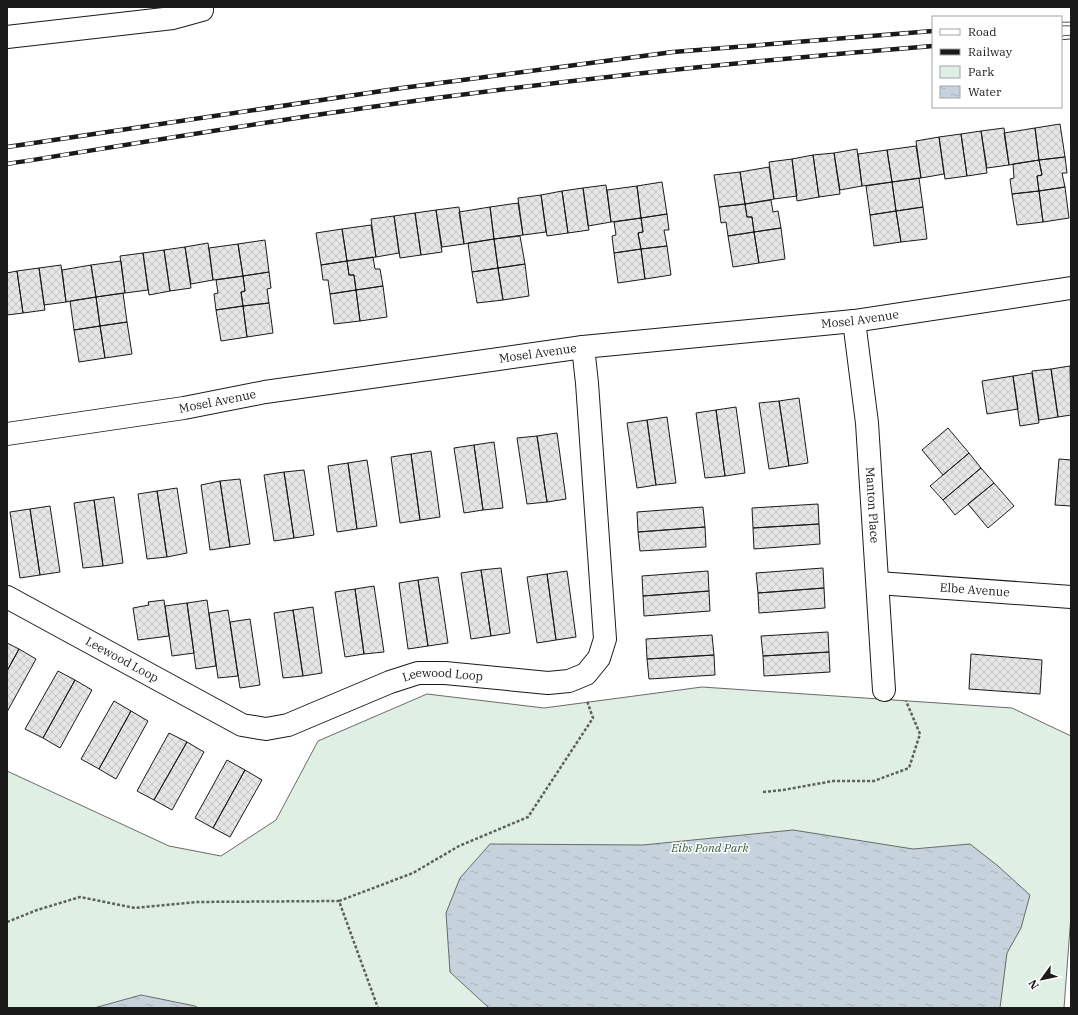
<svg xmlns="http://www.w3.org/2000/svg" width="1078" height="1015" viewBox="0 0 1078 1015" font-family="'IBM Plex Serif',serif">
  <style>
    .green { fill: #e0efe3; stroke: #6a6a6a }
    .water { fill: url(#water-ripples); stroke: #6a6a6a }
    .building { fill: url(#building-cross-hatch); stroke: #1a1a1a }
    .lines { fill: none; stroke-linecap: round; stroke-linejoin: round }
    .minor-casing { stroke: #1a1a1a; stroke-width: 24 }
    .path { stroke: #5f5f5f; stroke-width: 2.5; stroke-dasharray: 3 2; stroke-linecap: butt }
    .minor { stroke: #fff; stroke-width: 22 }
    .rail-casing { stroke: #1a1a1a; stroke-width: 4.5 }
    .rail { stroke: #fff; stroke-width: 3; stroke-dasharray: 9; stroke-linecap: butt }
    .labels { text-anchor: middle; stroke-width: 3; stroke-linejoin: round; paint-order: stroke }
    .street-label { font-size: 12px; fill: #1a1a1a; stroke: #fff }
    .park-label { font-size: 12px; font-style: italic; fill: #2b5a34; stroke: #fff }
  </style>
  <defs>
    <pattern id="water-ripples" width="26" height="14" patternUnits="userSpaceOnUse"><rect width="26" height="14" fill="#c6d2dc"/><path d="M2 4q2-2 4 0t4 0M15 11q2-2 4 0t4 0" fill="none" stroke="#aab4bc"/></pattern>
    <pattern id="building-cross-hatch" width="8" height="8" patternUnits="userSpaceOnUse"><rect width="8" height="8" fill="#e6e6e6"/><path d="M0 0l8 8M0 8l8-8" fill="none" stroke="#c5c5c5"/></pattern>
  </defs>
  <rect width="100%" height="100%" fill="#fff"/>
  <path class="green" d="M702 687 1012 708 1071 736V915L1064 1008H7V771L169 846 221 856 276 820 318 741 427 694 544 708Z"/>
  <path class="water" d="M793 830 913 849 970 844 998 866 1030 895 1021 928 1007 953 1000 1008H489L450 972 446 913 460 878 490 844 643 845Z
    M141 995 195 1006 198 1008H94Z"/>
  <path class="building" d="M1060 124 1065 157 1039 160 1035 128Z
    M1004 128 1009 165 987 168 981 131Z
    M1035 128 1039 160 1009 165 1004 133Z
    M981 131 987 173 967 176 961 134Z
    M961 134 967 176 945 179 939 137Z
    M939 137 944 174 921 178 916 141Z
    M916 146 921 178 892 182 887 150Z
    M857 149 862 186 840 190 834 153Z
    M887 150 892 182 862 186 858 154Z
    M834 153 840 194 819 197 813 155Z
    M813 155 819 197 797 201 792 159Z
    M1065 157 1067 173H1062L1065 187 1039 191 1037 176 1042 175 1039 160Z
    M792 159 797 196 774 199 769 162Z
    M1039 160 1042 175 1037 176 1039 191 1012 194 1010 179 1014 178 1013 164Z
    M769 167 774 199 745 204 740 172Z
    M740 172 745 204 719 207 714 175Z
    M919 178 923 207 896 211 892 182Z
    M662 182 667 214 641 218 637 186Z
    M892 182 896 211 870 215 866 186Z
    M606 185 611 222 588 226 583 188Z
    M637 186 641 218 611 222 607 190Z
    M1065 187 1069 218 1043 222 1039 191Z
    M583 188 589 230 568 233 562 191Z
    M562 191 568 233 547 236 541 195Z
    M1039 191 1043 222 1017 225 1012 194Z
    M541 195 546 232 523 235 518 198Z
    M771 200 773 212 778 211 781 228 754 232 752 217H747L745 204Z
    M518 203 523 235 494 239 490 207Z
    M745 204 747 217H752L754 232 728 236 726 222 721 223 719 207Z
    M459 207 464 244 442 247 436 210Z
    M490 207 494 239 464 244 459 212Z
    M923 207 927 239 901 242 896 211Z
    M436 210 442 252 421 255 415 213Z
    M896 211 901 242 874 246 870 215Z
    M415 213 421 255 400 258 394 216Z
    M667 214 669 230H664L667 246 641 249 638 233 643 232 641 218Z
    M394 216 399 253 376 257 371 219Z
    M641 218 643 232 638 233 641 249 614 253 612 236 616 235 614 222Z
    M371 225 376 257 347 261 342 229Z
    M781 228 785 259 759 263 754 232Z
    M342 229 347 261 321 265 316 233Z
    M754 232 759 263 733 267 728 236Z
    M520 236 525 264 498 268 494 239Z
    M494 239 498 268 472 272 468 243Z
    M265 240 269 272 243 276 238 244Z
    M208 243 213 280 191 284 185 247Z
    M238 244 243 276 213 280 209 248Z
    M667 246 671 275 645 279 641 249Z
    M185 247 191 288 170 291 164 250Z
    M641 249 645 279 618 283 614 253Z
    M164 250 170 291 149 295 143 253Z
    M143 253 148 290 125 293 120 256Z
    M373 257 375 269H380L383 286 356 290 354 275H349L347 261Z
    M121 261 125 293 96 297 91 265Z
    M347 261 349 275H354L356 290 330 294 328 280H323L321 265Z
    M525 264 529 296 503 300 498 268Z
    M61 265 66 302 44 305 39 268Z
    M91 265 96 297 66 302 62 270Z
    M39 268 45 310 23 313 17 271Z
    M498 268 503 300 477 303 472 272Z
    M17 271 23 313 7 315V273Z
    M269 272 271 288 267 289 269 303 243 306 241 292 245 291 243 276Z
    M243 276 245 291 241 292 243 306 216 310 214 294 218 293 216 280Z
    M383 286 387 317 360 321 356 290Z
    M356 290 360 321 334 324 330 294Z
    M123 293 127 322 100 326 96 297Z
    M96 297 100 326 74 330 70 301Z
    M269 303 273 333 247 337 243 306Z
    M243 306 247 337 221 341 216 310Z
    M127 322 132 354 105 358 100 326Z
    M100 326 105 358 79 362 74 330Z
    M1070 366 1071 415 1058 417 1051 369Z
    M1051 369 1058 417 1039 420 1032 371Z
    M1032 373 1039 423 1020 426 1013 376Z
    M1013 376 1018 409 987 414 982 381Z
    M799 398 808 463 789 466 779 401Z
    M779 401 789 466 769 469 759 403Z
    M736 407 745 473 725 476 716 410Z
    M716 410 725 476 705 478 696 413Z
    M667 417 676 483 656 485 647 420Z
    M647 420 656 485 637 488 627 423Z
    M948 428 969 453 943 475 922 450Z
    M557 433 566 499 547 502 537 436Z
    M537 436 547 502 527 504 517 438Z
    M494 442 503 508 483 510 474 445Z
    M474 445 483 510 464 513 454 448Z
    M431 451 440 517 420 520 411 454Z
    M969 453 981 468 943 500 930 486Z
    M411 454 420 520 400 523 391 457Z
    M1059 459 1071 460V506L1055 505Z
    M367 460 377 526 357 529 348 463Z
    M348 463 357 529 337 532 328 466Z
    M981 468 994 483 955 515 943 500Z
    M304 470 314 535 294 538 284 472Z
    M284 472 294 538 274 541 264 475Z
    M240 479 250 544 230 547 220 481Z
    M220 481 230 547 210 550 201 485Z
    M994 483 1014 506 988 528 968 504Z
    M177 488 187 553 167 557 157 491Z
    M157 491 167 557 147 559 138 494Z
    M114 497 123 563 103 566 94 500Z
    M94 500 103 566 83 568 74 503Z
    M818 504 819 524 753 528 752 508Z
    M50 506 60 572 40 575 30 509Z
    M703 507 705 527 638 532 637 512Z
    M30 509 40 575 20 578 10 512Z
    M819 524 820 544 754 549 753 528Z
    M705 527 706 547 640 551 638 532Z
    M501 568 510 633 491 636 481 570Z
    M823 568 824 588 758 593 756 573Z
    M481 570 491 636 471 639 461 573Z
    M567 571 576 637 556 640 547 574Z
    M708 571 709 591 643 596 642 576Z
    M547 574 556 640 537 643 527 577Z
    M438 577 448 643 428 646 418 580Z
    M418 580 428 646 408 649 399 583Z
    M374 586 384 652 364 654 355 589Z
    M824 588 825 608 759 613 758 593Z
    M355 589 364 654 345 657 335 592Z
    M709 591 710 611 644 616 643 596Z
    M164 600 169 636 138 640 133 608 149 605 148 602Z
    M207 600 216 666 196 669 187 603Z
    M187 603 194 653 172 656 165 606Z
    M313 607 322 673 303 676 293 610Z
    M228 610 238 676 218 678 209 613Z
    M293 610 303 676 283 678 274 613Z
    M250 619 260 685 240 688 230 622Z
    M828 632 829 652 763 656 761 636Z
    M712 635 714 655 647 659 646 639Z
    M7 643 19 649 7 671Z
    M19 649 36 659 7 712V671Z
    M829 652 830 672 764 676 763 656Z
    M971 654 1042 660 1040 694 969 689Z
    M714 655 715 675 649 679 647 659Z
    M58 671 75 680 43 738 25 729Z
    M75 680 92 690 60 748 43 738Z
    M114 701 131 711 99 769 81 759Z
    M131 711 148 721 116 779 99 769Z
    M169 733 187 742 154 800 137 791Z
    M187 742 204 752 172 810 154 800Z
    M227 760 245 770 213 828 195 818Z
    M245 770 262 780 230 837 213 828Z"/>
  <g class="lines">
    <g class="minor-casing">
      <g id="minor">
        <path d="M7 37 173 18 202 10"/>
        <path id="s1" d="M854 321 867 423 884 690"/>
        <path id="s2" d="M7 434 184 408 265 392 583 347 854 321 1071 288"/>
        <path id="s3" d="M878 583 1071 597"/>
        <path id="s4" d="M7 597 242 725 266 729 288 725 390 682 418 673H445L548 683 569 681 586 674 599 658 605 639 587 383 583 347"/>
      </g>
    </g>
    <path class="path" d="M763 792 783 790 833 781H874L909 768 920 734 906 701
      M339 901 413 873 459 846 528 817 593 718 587 701
      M7 922 37 910 80 897 135 908 196 902 339 901 378 1008"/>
    <use href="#minor" class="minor"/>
    <g class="rail-casing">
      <path id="rail" d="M1061 24H1071
        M1061 38 1071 37
        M7 147 402 88 673 52 933 31
        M7 164C126 145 245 125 364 108 553 81 743 61 933 46"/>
    </g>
    <use href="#rail" class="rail"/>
  </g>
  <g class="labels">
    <g class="street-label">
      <text dy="4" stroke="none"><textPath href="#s2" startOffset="861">Mosel Avenue</textPath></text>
      <text dy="4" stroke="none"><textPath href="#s2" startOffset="537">Mosel Avenue</textPath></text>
      <text dy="4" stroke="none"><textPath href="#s2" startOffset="213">Mosel Avenue</textPath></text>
      <text dy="4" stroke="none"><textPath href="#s1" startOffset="185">Manton Place</textPath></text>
      <text dy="4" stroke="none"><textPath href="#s3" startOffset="97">Elbe Avenue</textPath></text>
      <text dy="4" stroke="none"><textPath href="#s4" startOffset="131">Leewood Loop</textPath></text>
      <text dy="4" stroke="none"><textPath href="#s4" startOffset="479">Leewood Loop</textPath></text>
    </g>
    <g class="park-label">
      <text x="710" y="852">Eibs Pond Park</text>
    </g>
  </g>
  <rect width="1078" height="1015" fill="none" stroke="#1a1a1a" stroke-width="16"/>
  <rect x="932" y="16" width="130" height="92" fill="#ffffff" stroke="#a3a3a3"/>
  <rect x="940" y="29" width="20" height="6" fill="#ffffff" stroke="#a3a3a3"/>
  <text x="968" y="36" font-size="12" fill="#1a1a1a">Road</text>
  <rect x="940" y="49" width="20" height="6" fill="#1a1a1a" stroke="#a3a3a3"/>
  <text x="968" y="56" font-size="12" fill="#1a1a1a">Railway</text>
  <rect x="940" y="66" width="20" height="12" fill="#e0efe3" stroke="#a3a3a3"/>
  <text x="968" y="76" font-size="12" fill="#1a1a1a">Park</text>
  <rect x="940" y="86" width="20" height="12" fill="url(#water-ripples)" stroke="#a3a3a3"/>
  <text x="968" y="96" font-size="12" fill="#1a1a1a">Water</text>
  <g transform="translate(1042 979) rotate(237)" stroke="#ffffff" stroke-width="3" paint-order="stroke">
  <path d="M0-3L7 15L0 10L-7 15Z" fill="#1a1a1a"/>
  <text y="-6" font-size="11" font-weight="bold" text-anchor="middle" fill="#1a1a1a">N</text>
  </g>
</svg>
